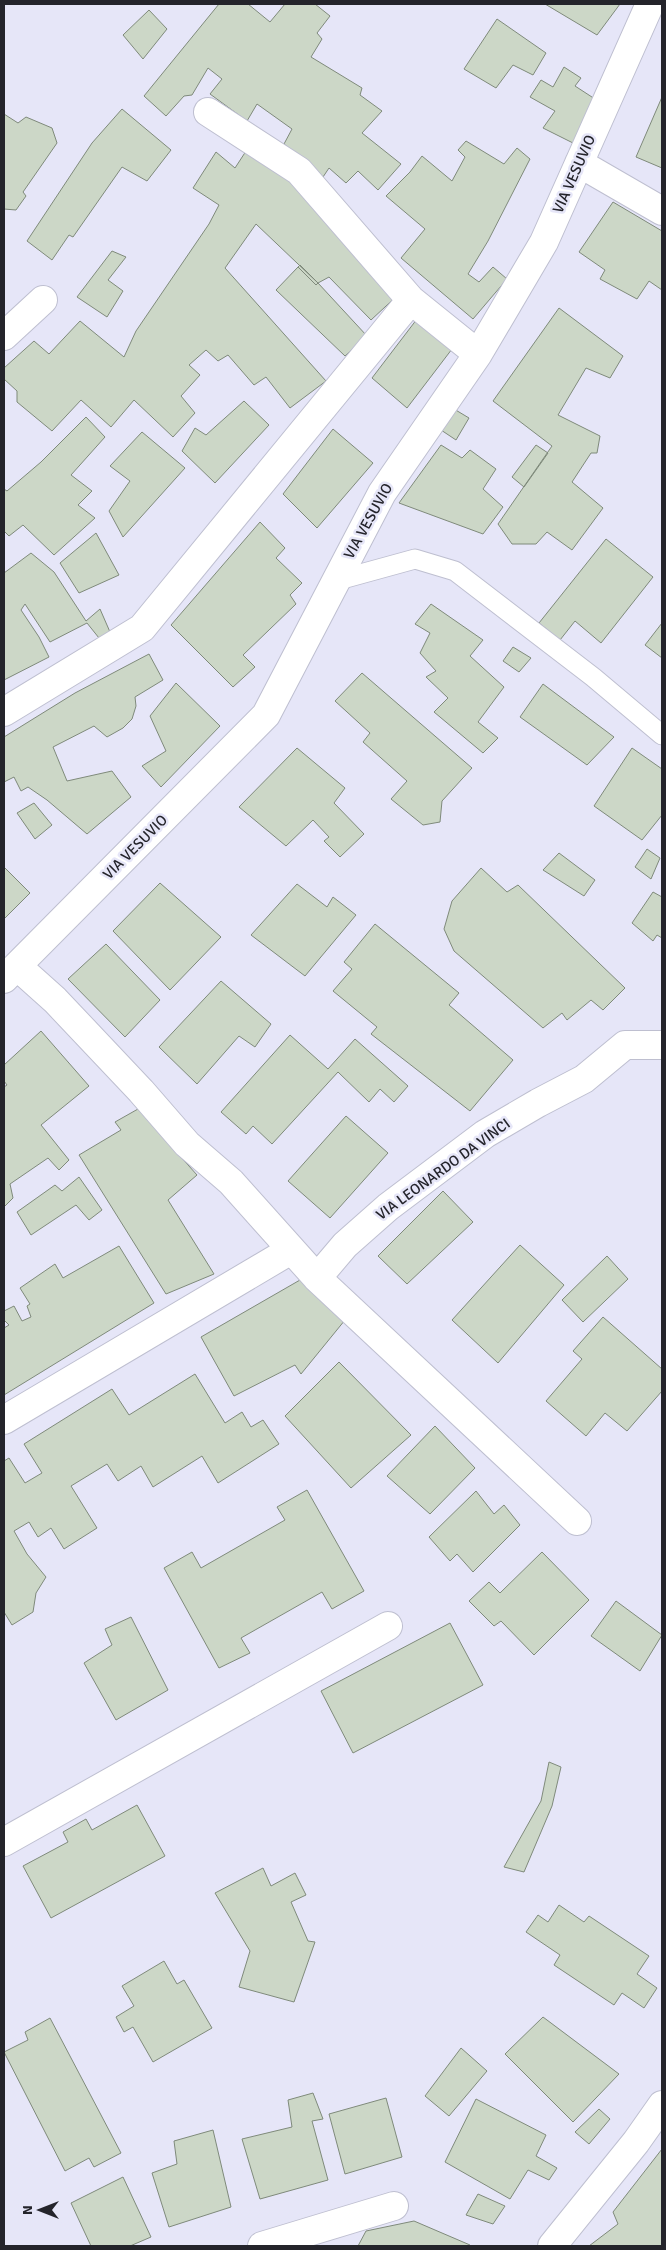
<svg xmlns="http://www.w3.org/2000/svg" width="666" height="2250" font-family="Signika,sans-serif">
	<rect width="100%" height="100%" fill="#e6e6f8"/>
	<!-- building -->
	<path fill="#ccd7c7" stroke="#7f8a7b" d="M219 4H248L270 22 285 4H315L330 16 317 33 322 39 311 57 362 88 360 95 382 111 362 133 401 164 378 190 358 171 346 183 329 168 323 177 284 144 292 129 257 104 247 121 210 94 222 79 208 68 192 95 184 96 166 116 144 96Z
		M545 4H620L597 35Z
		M149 10 167 29 143 59 123 35Z
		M497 19 546 53 533 75 513 65 496 88 464 69Z
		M564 67 581 78 575 86 595 99 573 143 543 128 555 111 530 97 541 80 553 87Z
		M662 97V168L636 157Z
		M122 109 171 150 147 181 122 167 73 237 69 235 52 260 27 241 92 143Z
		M4 114 18 123 26 117 52 128 57 143 23 192 26 196 16 210 4 209Z
		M466 141 504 164 517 148 530 159 488 241 468 274 479 282 493 267 507 279 473 319 401 258 425 229 386 196 410 172 422 156 452 181 465 157 458 150Z
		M248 148 293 178 400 293 371 320 329 277 318 283 256 224 225 268 326 381 290 408 266 377 254 385 228 355 218 361 206 350 189 365 200 375 181 396 195 413 173 437 134 400 111 427 81 400 52 431 17 402V391L4 379V368L34 341 49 354 80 321 124 357 136 331 209 224 219 205 193 188 216 152 235 168Z
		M613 202 662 231V290L649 281 637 299 600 279 605 270 579 252Z
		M112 251 126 257 108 280 123 291 107 317 77 297Z
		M300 265 318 283 316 285 298 267Z
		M298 267 316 285 318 283 367 336 345 356 276 290Z
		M559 308 623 356 610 378 586 368 558 415 600 436 597 453H591L572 482 603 508 572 550 547 532 536 544H512L498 524 552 446 493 401Z
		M417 319 452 349 407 408 372 378Z
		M244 401 269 425 215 483 182 451 195 428 206 435Z
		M454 409 469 418 456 440 441 430Z
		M86 417 105 437 71 475 92 491 78 505 95 518 54 555 23 525 9 536 4 531V489L7 491 41 462Z
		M333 429 373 463 317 528 283 494Z
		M142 432 185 468 123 537 109 511 130 481 110 466Z
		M441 445 462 458 470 450 496 469 483 489 503 507 483 534 399 503Z
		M536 445 548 453 524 487 512 477Z
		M260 522 285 548 276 558 302 583 290 595 296 604 243 655 255 667 233 687 171 625Z
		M96 533 119 575 79 593 60 563Z
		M606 539 653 577 601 643 575 621 560 640 539 623Z
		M31 553 54 572 86 621 100 609 110 632 99 638 87 623 50 642 25 604 21 610 39 637 49 657 4 680V573Z
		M431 604 483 640 470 656 504 687 478 722 498 738 483 753 434 712 448 698 426 677 436 671 420 653 430 633 415 624Z
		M662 623V658L645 645Z
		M513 647 531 658 519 672 503 661Z
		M149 654 163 680 135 697 136 706 132 719 123 728 107 737 94 726 53 747 67 781 112 771 131 797 87 834 47 800 28 787 21 791 14 777 4 782V737L75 693Z
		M362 673 472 768 442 801 440 822 423 825 391 799 407 781 363 742 370 733 335 701Z
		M176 683 220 726 161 787 142 766 166 751 150 716Z
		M543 684 614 737 587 765 520 717Z
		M297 748 345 788 334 803 364 834 340 857 324 841 329 837 313 820 286 846 239 807Z
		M632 748 662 769V815L642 840 594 806Z
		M34 803 52 825 35 839 17 813Z
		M647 849 660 858 651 879 635 867Z
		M559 853 595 880 584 896 543 870Z
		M4 867 30 893 4 919Z
		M481 868 507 892 518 885 625 988 603 1010 591 1000 567 1020 562 1013 543 1028 454 951 444 929 452 901Z
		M160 883 221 937 170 990 113 931Z
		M297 884 327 907 333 897 356 915 305 976 251 935Z
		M653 892 662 897V938L657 935 653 941 632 923Z
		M375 924 459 993 449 1005 513 1060 470 1111 371 1034 377 1027 333 991 352 969 344 962Z
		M106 944 160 1000 125 1037 68 979Z
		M221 981 271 1024 255 1047 239 1036 197 1084 159 1047Z
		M41 1031 89 1086 41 1125 69 1160 59 1170 48 1158 10 1184 13 1198 4 1207V1087L7 1085 4 1081V1065Z
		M290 1035 328 1069 355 1039 408 1086 394 1102 380 1089 369 1102 338 1072 272 1144 253 1126 246 1134 221 1112Z
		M138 1109 197 1175 168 1200 214 1274 166 1294 79 1155 121 1130 115 1122Z
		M346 1116 388 1153 330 1218 288 1181Z
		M79 1177 102 1210 89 1220 76 1205 31 1235 17 1212 55 1185 62 1191Z
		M443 1191 473 1222 407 1284 378 1256Z
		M520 1245 564 1285 498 1363 452 1320Z
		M119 1246 154 1303 4 1395V1328L9 1325 4 1320V1311L14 1306 22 1321 31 1317 27 1306 30 1304 20 1288 55 1264 63 1278Z
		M607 1256 628 1279 583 1322 562 1300Z
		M300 1280 345 1320 301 1374 295 1365 234 1396 201 1337Z
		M603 1317 662 1369V1391L627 1431 605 1413 586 1436 546 1401 582 1359 573 1351Z
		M339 1362 411 1435 351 1488 285 1416Z
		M195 1374 225 1423 242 1412 251 1427 263 1420 279 1444 218 1483 202 1456 153 1487 141 1466 118 1481 107 1464 71 1486 97 1528 64 1549 51 1528 38 1537 29 1522 14 1531 27 1554 46 1577 36 1593 33 1612 12 1625 4 1612V1461L9 1458 25 1483 42 1473 24 1444 112 1389 129 1415Z
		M435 1426 475 1468 430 1514 387 1476Z
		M307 1490 364 1591 332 1609 322 1592 241 1638 250 1653 219 1668 164 1568 192 1552 201 1568 285 1520 277 1507Z
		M476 1491 494 1514 504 1505 520 1525 473 1572 457 1554 450 1561 429 1537Z
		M542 1552 589 1600 534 1655 501 1621 494 1626 469 1601 489 1582 500 1593Z
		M616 1601 662 1635 640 1671 591 1636Z
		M131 1617 168 1690 116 1720 84 1663 112 1645 105 1629Z
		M450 1623 483 1685 353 1753 321 1691Z
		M549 1762 561 1767 552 1806 524 1872 504 1867 541 1801Z
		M137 1805 165 1856 51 1918 23 1866 68 1842 63 1832 86 1819 92 1830Z
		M263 1868 271 1886 295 1873 306 1895 291 1902 308 1941 315 1942 294 2002 239 1987 250 1951 215 1893Z
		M559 1905 584 1922 589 1916 649 1956 637 1974 657 1988 644 2008 622 1993 614 2005 554 1965 560 1955 526 1932 538 1915 548 1922Z
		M164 1961 177 1984 184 1980 212 2028 153 2062 133 2027 124 2032 116 2017 134 2006 122 1986Z
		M543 2017 619 2074 573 2122 505 2054Z
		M50 2018 121 2153 94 2167 89 2158 65 2171 4 2052 28 2040 25 2032Z
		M461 2048 487 2071 449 2116 425 2096Z
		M313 2093 323 2119 312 2121 328 2180 260 2199 242 2139 292 2127 288 2100Z
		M386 2098 402 2157 345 2174 329 2114Z
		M476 2099 546 2135 536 2156 557 2168 549 2180 528 2170 510 2199 445 2162Z
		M599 2109 610 2119 589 2144 575 2132Z
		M213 2130 231 2207 169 2227 152 2173 177 2164 174 2141Z
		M662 2149V2246H589L618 2224 613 2212Z
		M123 2177 151 2237 130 2246H91L71 2203Z
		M478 2194 505 2206 493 2224 466 2215Z
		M414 2221 470 2245V2246H358L366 2231Z"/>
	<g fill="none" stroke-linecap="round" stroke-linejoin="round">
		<!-- service casing -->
		<g stroke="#bebfd0" stroke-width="21">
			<path id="service" d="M335 581 415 559 455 571 593 677 662 735"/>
		</g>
		<!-- minor casing -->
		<g stroke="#bebfd0" stroke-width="30">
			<path id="minor" d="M208 112 299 171 411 300
				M579 163 662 211
				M4 336 43 300
				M4 712 142 628 411 300 478 354
				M17 966 55 1000 141 1091 187 1144 231 1182 317 1278 577 1521
				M4 979 266 715 382 493 478 354 544 242 650 4
				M317 1278 345 1245 388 1207 485 1134 538 1103 584 1079 625 1045H662
				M4 1420 291 1250
				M4 1842 388 1626
				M262 2246 394 2206
				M552 2246 636 2142 662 2105"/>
		</g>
		<!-- service -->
		<use href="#service" stroke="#fff" stroke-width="19"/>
		<!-- minor -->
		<use href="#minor" stroke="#fff" stroke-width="28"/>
	</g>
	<g text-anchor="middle" stroke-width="5" stroke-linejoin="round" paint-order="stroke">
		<!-- street labels -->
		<g font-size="15" fill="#24242b" stroke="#e6e6f8">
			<text transform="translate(574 174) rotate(-66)" y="5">VIA VESUVIO</text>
			<text transform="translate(368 521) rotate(-61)" y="5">VIA VESUVIO</text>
			<text transform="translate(135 847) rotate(-45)" y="5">VIA VESUVIO</text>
			<text transform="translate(443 1169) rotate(-36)" y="5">VIA LEONARDO DA VINCI</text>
		</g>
	</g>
	<!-- border -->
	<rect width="666" height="2250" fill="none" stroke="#24242b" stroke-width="10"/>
	<!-- north arrow -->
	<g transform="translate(40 2210) rotate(270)" stroke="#e6e6f8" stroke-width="4" paint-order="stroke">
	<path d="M0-4L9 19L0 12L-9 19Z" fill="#24242b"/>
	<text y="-8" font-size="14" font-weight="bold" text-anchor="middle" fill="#24242b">N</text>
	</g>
</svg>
